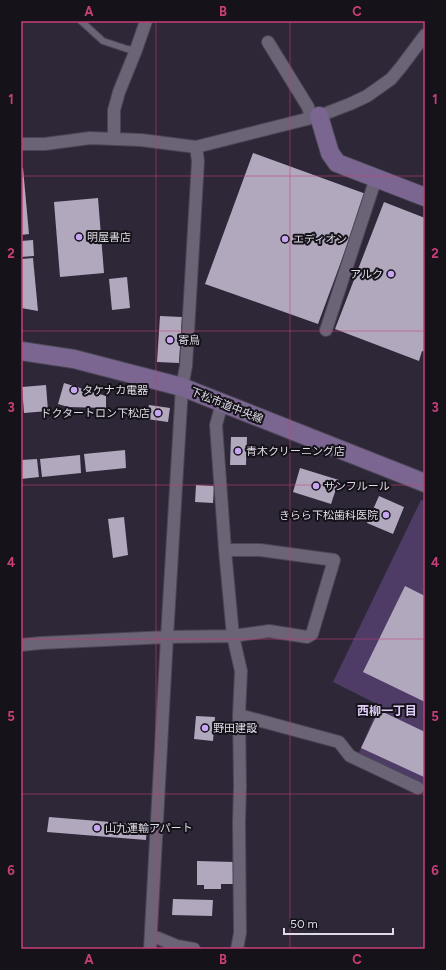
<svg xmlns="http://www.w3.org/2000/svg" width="446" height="970" font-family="Figtree,'Noto Sans JP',sans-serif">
	<rect width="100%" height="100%" fill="#2e2738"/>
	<!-- green -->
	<path fill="#4e3b66" d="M421 500 425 501V789L358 755 379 705 333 682Z"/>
	<!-- building -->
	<path fill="#b1a8be" d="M253 153 366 194 318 324 205 284Z
		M23 168 29 234 21 235V169Z
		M98 198 104 273 60 277 54 202Z
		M384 202 425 218V352L422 351 419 361 335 329Z
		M33 240 34 256 21 257V241Z
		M33 258 38 311 21 308V259Z
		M127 277 130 308 112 310 109 279Z
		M160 316 182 317 179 363 157 362Z
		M64 383 106 396V408L68 407 58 404Z
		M46 385 48 411 24 413 22 387Z
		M149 405 170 408 168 422 147 419Z
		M231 437H247L246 465H230Z
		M125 450 126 468 86 472 84 454Z
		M80 455 81 473 42 477 40 459Z
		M37 459 39 477 21 479V460Z
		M300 468 339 480 331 504 293 492Z
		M196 485 214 486 213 503 195 502Z
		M379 496 404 507 393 534 367 523Z
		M124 517 128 555 113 558 108 519Z
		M405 586 425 596V702L363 672Z
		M379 710 425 732V775L424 777 361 748Z
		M196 716 215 717 213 741 194 739Z
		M49 817 147 825 146 840 47 832Z
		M197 861 235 862V884H221V889H204V885H197Z
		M173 899 213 900 212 916 172 915Z"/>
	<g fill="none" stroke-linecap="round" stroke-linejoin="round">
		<!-- lane casing -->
		<g stroke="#4a4553" stroke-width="8">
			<path id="lane" d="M81 21 103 41 127 49 136 50"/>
		</g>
		<!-- street casing -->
		<g stroke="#4a4553" stroke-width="14">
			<path id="street" d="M268 42 308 107 311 117
				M114 139V110L119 92 136 50 146 21
				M21 144H45L90 138 141 140 196 147 319 116 350 104 367 96 391 79 401 67 425 35
				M326 330 376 178
				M222 403 216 425 225 550 233 636 241 671 239 715 240 786 239 822 240 933 237 949
				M21 645 41 643 167 637 233 636 269 631 307 637 312 634 334 560 260 550H225
				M239 715 339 742 350 756 418 788
				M151 937 158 938 177 946 194 949
				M150 949 167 637 182 387 186 366 198 161 196 147"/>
		</g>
		<!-- secondary casing -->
		<g stroke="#4a4553" stroke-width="20">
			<path id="secondary" d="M319 116 330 153 337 163 425 197
				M21 351 74 359 182 387 425 483"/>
		</g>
		<!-- lane -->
		<use href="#lane" stroke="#6b6376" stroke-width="6"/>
		<!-- street -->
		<use href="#street" stroke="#6b6376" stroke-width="12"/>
		<!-- secondary -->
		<use href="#secondary" stroke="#7a6691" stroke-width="18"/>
	</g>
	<!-- grid -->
	<path fill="none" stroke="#c83f77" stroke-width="1" stroke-opacity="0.55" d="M156 21V949M290 21V949M21 176H425M21 331H425M21 485H425M21 639H425M21 794H425"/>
	<!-- markers -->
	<g fill="#c6a6f0" stroke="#151219" stroke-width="1.5">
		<circle cx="79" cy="237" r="4"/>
		<circle cx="285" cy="239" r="4"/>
		<circle cx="391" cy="274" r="4"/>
		<circle cx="170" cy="340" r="4"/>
		<circle cx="74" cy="390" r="4"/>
		<circle cx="158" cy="413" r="4"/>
		<circle cx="238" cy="451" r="4"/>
		<circle cx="316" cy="486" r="4"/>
		<circle cx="386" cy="515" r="4"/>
		<circle cx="205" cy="728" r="4"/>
		<circle cx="97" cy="828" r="4"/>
	</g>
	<g text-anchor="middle" stroke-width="4" stroke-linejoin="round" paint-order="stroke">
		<!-- poi labels -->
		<g font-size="11" fill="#dfdbe6" stroke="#151219" text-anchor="start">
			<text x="87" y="241">明屋書店</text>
			<text x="293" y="243">エディオン</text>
			<text x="383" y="278" text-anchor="end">アルク</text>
			<text x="178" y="344">寄鳥</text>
			<text x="82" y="394">タケナカ電器</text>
			<text x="150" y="417" text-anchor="end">ドクタートロン下松店</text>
			<text x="246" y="455">青木クリーニング店</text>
			<text x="324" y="490">サンフルール</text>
			<text x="378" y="519" text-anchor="end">きらら下松歯科医院</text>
			<text x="213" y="732">野田建設</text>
			<text x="105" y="832">山九運輸アパート</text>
		</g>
		<!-- street labels -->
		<g font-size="11" fill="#dfdbe6" stroke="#151219">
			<text transform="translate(227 405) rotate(22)" y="4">下松市道中央線</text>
		</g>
		<!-- neighbourhood labels -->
		<g font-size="12" font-weight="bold" fill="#decdf7" stroke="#151219">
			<text x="387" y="715">西柳一丁目</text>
		</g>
	</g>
	<!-- border -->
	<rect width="446" height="970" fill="none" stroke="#151219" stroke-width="44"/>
	<!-- scale -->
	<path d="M284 928v6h109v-6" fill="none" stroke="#dfdbe6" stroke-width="2"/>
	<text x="290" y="928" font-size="12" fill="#dfdbe6" stroke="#151219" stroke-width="3" paint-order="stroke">50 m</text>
	<rect x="22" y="22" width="402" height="926" fill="none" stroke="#c83f77" stroke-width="1.5"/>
	<g font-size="13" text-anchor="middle" font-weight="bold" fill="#c83f77">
		<text x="89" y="16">A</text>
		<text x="223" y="16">B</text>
		<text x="357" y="16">C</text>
		<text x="11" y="104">1</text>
		<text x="435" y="104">1</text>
		<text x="11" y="258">2</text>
		<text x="435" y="258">2</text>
		<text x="11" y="412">3</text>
		<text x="435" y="412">3</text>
		<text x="11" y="567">4</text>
		<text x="435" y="567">4</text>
		<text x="11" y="721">5</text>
		<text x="435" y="721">5</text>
		<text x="11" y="875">6</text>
		<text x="435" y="875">6</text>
		<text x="89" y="964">A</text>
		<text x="223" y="964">B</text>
		<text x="357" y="964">C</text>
	</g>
</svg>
